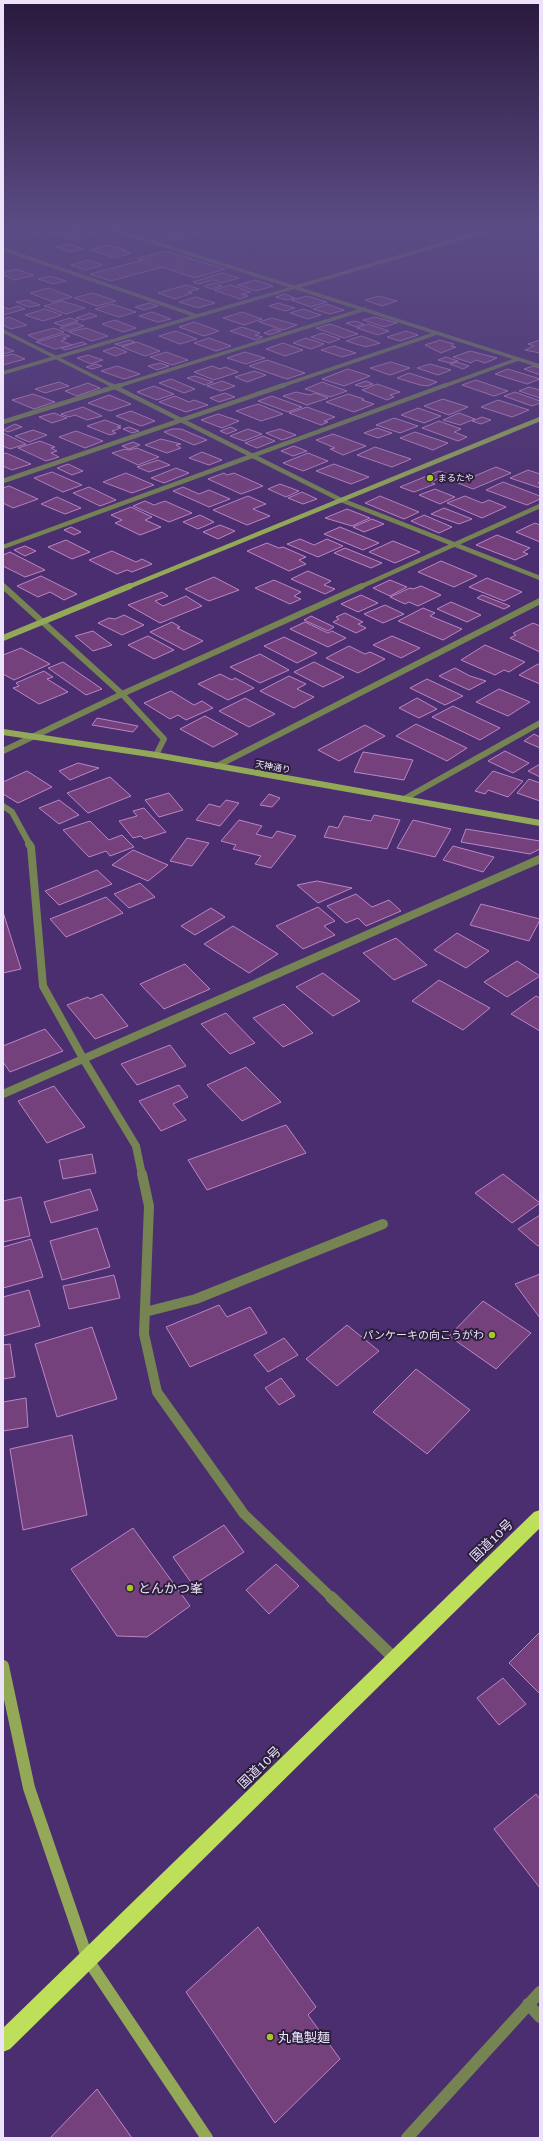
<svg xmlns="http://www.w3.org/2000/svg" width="543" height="2141" font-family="'Roboto Serif','Noto Sans JP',serif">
	<rect width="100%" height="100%" fill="#4b2e6f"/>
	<!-- building -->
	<path fill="#74417c" stroke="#bb85c4" d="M17 229H37L43 231 32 234Z
		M66 229H82L58 235 49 232Z
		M180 229H202L207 231 172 240 165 237 169 236 160 233 173 230 182 233 188 231Z
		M86 230 96 233 70 239 63 235Z
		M70 244 83 249 70 252 56 247Z
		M107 245 126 250 122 251 131 253 115 258 90 250Z
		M166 251 225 269 195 278 162 267 111 281 90 274 143 260 138 258Z
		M88 260 102 265 85 270 71 265Z
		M16 269 34 275 15 280 3 275V273Z
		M222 273 239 278 222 283 213 280 199 284 193 282Z
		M51 276 66 281 53 284 38 279Z
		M255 280 273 286 256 291 238 285Z
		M215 283 222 286 211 289 204 286Z
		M186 285 199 289 188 292 192 293 175 299 158 293Z
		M231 285 251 292 242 294 248 296 240 299 214 290Z
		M49 288 72 297 53 302 30 293Z
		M93 293 116 301 97 306 74 298Z
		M285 294 295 298 286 300 276 297Z
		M307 296 327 302 311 307 291 300Z
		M379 296 397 301 382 306 365 300Z
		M196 297 215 303 198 308 179 302Z
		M27 300 40 305 29 307 16 302Z
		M62 301 85 308 66 314 44 306Z
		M149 303 158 306 144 310 135 307Z
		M278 303 295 308 285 311 269 306Z
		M112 304 136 312 119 317 95 309Z
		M327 304 344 310 330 314 313 309Z
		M18 306 25 309 3 315V307L9 309Z
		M45 309 62 315 43 321 25 315Z
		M303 309 321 315 308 319 290 313Z
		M152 312 171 319 158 322 139 316Z
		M242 312 262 319 244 325 223 318Z
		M90 313 97 316 83 320 76 318Z
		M9 317 27 325 11 329 3 325V319Z
		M375 317 397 323 384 327 363 320Z
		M70 318 78 321 62 326 54 323Z
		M272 318 297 325 283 330 259 322Z
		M115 320 136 328 123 332 102 324Z
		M355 321 364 324 356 327 346 323Z
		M194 322 219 331 204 336 179 327Z
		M76 323 84 326 68 331 60 328Z
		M330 324 358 334 344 338 316 328Z
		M368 324 389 331 378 335 357 328Z
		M242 327 260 333 255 335 263 337 256 340 230 331Z
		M54 328 64 332 38 340 28 335Z
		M86 328 108 336 92 341 69 332Z
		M274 329 281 331 270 335 264 333Z
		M176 331 197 339 180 344 159 336Z
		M406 331 418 335 400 341 387 337Z
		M322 333 340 339 329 343 311 337Z
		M64 334 70 336 63 338 66 339 61 341 72 345 55 349 36 342Z
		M361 336 380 343 366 347 346 341Z
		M209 338 231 346 216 351 194 343Z
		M306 338 324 344 311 349 293 343Z
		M130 340 135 342 121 346 115 344Z
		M440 340 454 344 451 346 456 347 441 353 425 345Z
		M540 340V353L525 350 534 346 528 344Z
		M82 342 87 344 65 350 61 348Z
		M137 342 160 351 145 356 122 347Z
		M283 343 303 350 285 356 266 349Z
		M334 346 356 353 342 357 321 350Z
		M3 347H4L14 351 3 354Z
		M115 347 127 352 115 356 103 351Z
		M470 351 497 358 485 363 476 360 471 363 453 357Z
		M166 352 188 360 172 365 150 357Z
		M245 352 265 358 246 364 227 358Z
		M13 354 25 359 3 365V356Z
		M88 355 103 360 91 364 77 358Z
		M446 357 458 361 450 363 438 360Z
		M267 360 305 373 287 379 249 366Z
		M391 362 410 368 390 375 370 368Z
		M457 362 469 366 463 369 450 364Z
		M160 363 169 366 157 370 148 366Z
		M96 364 102 366 92 369 86 367Z
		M430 364 451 370 438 375 417 368Z
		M117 366 140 374 124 379 101 371Z
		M212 366 220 369 225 367 238 372 214 380 194 372Z
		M533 366 540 368V375L524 369Z
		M348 369 370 376 344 386 322 379Z
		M508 369 540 379 527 384 495 374Z
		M254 371 266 375 247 382 235 377Z
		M409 373 437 382 428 386 420 385 397 378Z
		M195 376 213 382 205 385 187 378Z
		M171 379 195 389 184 393 159 383Z
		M476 380 508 391 494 396 462 385Z
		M222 381 235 386 221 391 207 386Z
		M366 381 373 384 363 387 355 385Z
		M59 382 69 386 45 393 35 389Z
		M322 382 347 391 330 397 305 389Z
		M88 383 100 388 77 396 65 391Z
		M377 384 400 392 390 395 394 397 387 400 362 390Z
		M154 386 174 394 157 400 137 392Z
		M529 387 540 390V398L519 391Z
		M296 392 310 395 315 393 328 398 307 405 283 396Z
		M515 392 540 401V403L532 406 504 396Z
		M225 393 235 397 219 402 210 398Z
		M33 394 55 402 34 409 12 400Z
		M348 394 364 399 362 400 374 404 354 412 326 402Z
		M109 395 131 404 110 411 88 403Z
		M175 396 189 402 194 400 208 405 186 412 159 402Z
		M272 396 302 407 288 412 258 401Z
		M443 399 468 407 449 415 424 406Z
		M498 400 529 410 512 417 481 407Z
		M258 404 283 414 261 421 236 411Z
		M83 407 102 416 87 420 75 415 69 417 61 414Z
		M307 407 335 417 324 421 328 422 321 425 289 413Z
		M418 408 441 416 424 423 401 415Z
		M131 411 155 421 141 426 116 416Z
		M54 413 67 418 52 423 39 417Z
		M459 413 475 419 460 425 443 420Z
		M218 414 239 421 222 428 201 420Z
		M482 417 491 420 481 424 472 421Z
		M394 418 418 426 400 433 376 425Z
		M105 420 121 426 117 427 121 428 112 431 116 433 110 435 87 426Z
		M439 421 461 429 454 432 467 437 458 441 422 428Z
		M15 424 22 427 8 432 3 430Z
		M129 427 139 431 132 433 123 429Z
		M231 427 237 430 227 434 220 431Z
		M377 428 392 433 378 438 364 433Z
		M172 429H181L207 440 194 445 164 432Z
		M248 429 262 434 244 441 230 436Z
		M280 429 296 435 282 440 266 433Z
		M33 430 47 435 29 442 15 436Z
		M76 431 103 441 85 448 59 437Z
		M415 432 448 443 433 450 400 438Z
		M3 433 26 444 10 449 3 446Z
		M333 434 366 446 343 455 330 449 335 448 316 440Z
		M263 436 275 441 257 448 245 443Z
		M161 439 181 444 176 445 181 448 167 453 145 445Z
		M40 441 55 447 51 448 57 451 51 453 59 457 46 461 18 448Z
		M133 442 140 445 129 449 122 446Z
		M294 446 307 451 293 456 281 451Z
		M375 447 411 459 392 467 357 455Z
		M137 448 159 457 138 465 112 453 125 449 129 450Z
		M202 452 222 460 209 465 189 458Z
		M6 453 31 464 12 470 3 466V454Z
		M308 453 328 461 303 471 283 463Z
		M158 460 170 465 149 472 137 467Z
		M68 464 83 471 72 475 57 468Z
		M334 464 369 477 351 484 316 471Z
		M496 467 511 473 473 489 458 483Z
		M176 468 189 473 164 483 151 478Z
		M528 470 540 474V482L538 483H540V488L510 478Z
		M439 471 449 474 431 482 435 484 414 492 400 487Z
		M52 472 82 485 63 492 34 478Z
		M126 473 154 485 132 493 103 482Z
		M224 473 227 475 234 473 263 486 241 494 208 479Z
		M503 482 540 496V499L527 505 486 490Z
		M280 484 299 491 286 497 268 489Z
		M9 486 38 499 13 508 3 503V488Z
		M89 487 116 500 100 506 73 493Z
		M183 487 199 494 209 490 230 499 209 507 173 491Z
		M435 489 455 497 440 504 419 495Z
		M302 492 317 499 303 504 288 498Z
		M248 496 266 504 253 509 270 516 247 525 213 510Z
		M380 496 419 512 404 519 365 503Z
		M465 496 482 503 489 500 506 507 482 518 447 503Z
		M57 497 81 508 65 514 41 504Z
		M145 501 154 505 165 501 192 513 169 522 133 506Z
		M131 507 152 517 145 520 161 527 140 535 115 523 122 520 111 515Z
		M444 508 472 519 459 524 431 514Z
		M347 509 370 518 352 526 325 518Z
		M200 515 214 522 198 529 183 522Z
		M424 515 452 527 439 533 411 521Z
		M372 519 384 524 364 532 353 527Z
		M535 523 540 525V542L516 532Z
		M220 525 235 531 218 539 203 532Z
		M71 527 81 532 74 535 64 530Z
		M340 527 379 543 363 550 324 534Z
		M497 535 530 548 523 552 528 554 515 560 476 545Z
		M300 539 314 545 327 539 343 546 318 557 287 544Z
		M66 540 90 552 72 559 48 547Z
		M393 541 420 552 395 563 369 552Z
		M267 543 279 548 283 547 306 557 299 560 306 564 289 571 247 551Z
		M25 546 36 551 25 556 14 550Z
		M345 548 382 563 371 568 334 553Z
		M112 551 136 562 142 559 152 564 132 572 127 570 117 574 89 560Z
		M10 552 45 570 25 577 3 566V555Z
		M441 561 477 576 454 587 418 572Z
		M308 571 331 581 324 585 335 589 325 594 291 579Z
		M41 576 77 594 64 600 50 592 38 597 17 586Z
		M214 577 239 590 209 601 185 589Z
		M487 578 522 592 504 601 469 587Z
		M274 580 301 592 294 596 301 599 290 604 255 588Z
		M390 580 407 587 390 596 373 588Z
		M421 586 441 595 418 606 409 602 405 604 390 597 410 588 413 589Z
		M162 592 168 596 155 601 163 606 186 596 202 606 160 623 128 605Z
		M361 595 378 603 358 612 341 604Z
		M482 595 510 606 504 609 477 598Z
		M451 602 481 615 467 622 437 609Z
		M385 605 404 614 383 623 364 614Z
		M423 608 435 613 430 616 462 629 443 640 398 621Z
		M345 613 363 622 358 624 366 628 356 633 333 622 339 619 336 617Z
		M124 615 144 625 122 635 98 623 109 618 115 619Z
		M311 616 334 627 328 631 304 620Z
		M172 622 180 627 177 628 203 641 184 650 150 632Z
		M305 622 328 633 332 631 346 638 328 647 290 629Z
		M533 623 540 626V652L510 638 516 635 513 633Z
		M93 631 112 645 93 651 75 636Z
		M148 636 174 650 154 659 128 645Z
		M392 636 420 648 401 658 373 645Z
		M284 637 317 653 297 663 264 646Z
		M485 645 525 662 509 672 504 670 495 675 461 660Z
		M349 646 365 654 370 652 385 659 358 673 326 658Z
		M21 648 50 664 14 680 3 674V655Z
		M260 654 289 670 260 683 230 667Z
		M63 662 102 689 86 695 48 668Z
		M314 662 344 677 323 687 294 672Z
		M538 664 540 665V684L519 675Z
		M455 668 470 676 486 681 469 690 439 676Z
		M44 671 53 677 47 679 68 692 39 704 13 688 19 686 16 683Z
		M220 674 232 680 235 678 254 688 228 700 198 684Z
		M289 676 306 684 297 689 314 697 294 708 260 691Z
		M427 679 463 696 445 705 410 688Z
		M499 689 530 702 508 716 476 702Z
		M171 691 194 705 202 701 213 708 186 720 178 715 170 719 144 703Z
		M245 698 275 714 249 727 219 711Z
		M417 698 437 709 419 718 399 708Z
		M453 706 500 728 480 740 432 717Z
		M205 716 238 734 213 747 180 729Z
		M97 718 138 726 133 732 92 725Z
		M416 724 467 748 447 761 396 736Z
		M365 725 385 736 339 761 318 750Z
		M534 734 540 737V748L524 741Z
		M505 751 529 763 513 773 488 761Z
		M363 752 413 760 404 780 354 772Z
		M78 763 99 768 70 780 59 771Z
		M540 764V777L528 771Z
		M27 771 52 787 18 803 3 794V782Z
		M493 771 523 781 508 797 488 790 485 794 475 791Z
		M110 777 131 796 88 813 67 793Z
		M529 779 540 783V801L517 793Z
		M169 793 183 810 159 817 145 800Z
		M269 794 280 798 272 807 260 805Z
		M59 800 79 815 59 824 39 808Z
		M226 800 239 803 220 826 196 820 209 804 220 807Z
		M144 808 166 832 144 839 141 836 133 838 119 821 137 816 133 811Z
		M374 815 400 820 387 849 324 837 329 826 338 828 344 816 371 821Z
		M239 820 262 826 256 834 272 838 277 831 296 836 271 868 255 864 261 856 233 849 236 845 221 841Z
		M413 820 451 829 435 857 397 848Z
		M90 821 109 840 122 835 134 847 110 856 106 851 89 857 63 830Z
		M466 829 540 841V849L530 854 461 842Z
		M187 838 209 843 192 866 170 861Z
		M453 846 494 857 483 872 443 860Z
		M133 850 168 865 148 881 112 865Z
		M97 870 112 884 59 905 45 891Z
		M317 881 352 888 318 903 297 885Z
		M140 883 155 897 129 908 114 894Z
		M356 894 372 907 389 900 401 911 366 926 358 918 346 923 327 906Z
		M106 897 123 913 66 937 50 919Z
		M481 904 540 919V920L529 941 470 925Z
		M318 907 335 921 324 926 335 935 303 949 276 926Z
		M211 908 225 917 195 935 181 926Z
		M3 912 21 969 3 973Z
		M233 926 278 954 249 973 204 944Z
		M457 933 489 951 466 968 434 950Z
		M396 938 427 965 394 980 363 953Z
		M517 961 540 976 507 997 484 982Z
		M185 964 210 989 164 1009 140 984Z
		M323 973 360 1001 333 1016 296 987Z
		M439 980 490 1008 463 1030 412 1001Z
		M102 994 128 1026 95 1039 67 1005 88 997 90 999Z
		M536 996 540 998V1031L511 1014Z
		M284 1004 313 1033 283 1047 253 1018Z
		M226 1013 255 1043 230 1054 201 1024Z
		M45 1029 63 1051 10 1072 3 1062V1046Z
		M170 1045 186 1066 137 1085 121 1064Z
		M246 1067 281 1102 242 1121 207 1085Z
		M179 1085 188 1097 173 1104 186 1120 161 1131 139 1101Z
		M54 1086 85 1127 47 1143 18 1101Z
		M286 1125 306 1153 207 1190 188 1160Z
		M92 1154 96 1173 63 1179 59 1160Z
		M503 1174 540 1203 512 1223 475 1193Z
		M90 1189 98 1210 51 1223 44 1202Z
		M21 1197 30 1236 3 1242V1201Z
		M540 1215V1245L538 1246 518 1229Z
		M97 1228 110 1267 62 1280 50 1241Z
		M31 1239 43 1277 3 1288V1247Z
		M540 1274V1318L515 1284Z
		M114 1275 120 1298 69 1309 63 1286Z
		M29 1290 40 1326 3 1336V1297Z
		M483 1301 531 1333 496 1369 449 1336Z
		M219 1305 227 1317 250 1307 267 1333 190 1367 166 1327Z
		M347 1325 379 1351 337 1386 306 1359Z
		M92 1327 117 1399 57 1417 35 1344Z
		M284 1338 298 1355 268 1372 254 1355Z
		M10 1344 15 1377 3 1379V1345Z
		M416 1369 470 1410 427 1454 373 1412Z
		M281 1378 295 1396 279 1405 265 1388Z
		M26 1398 28 1427 3 1431V1402Z
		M72 1435 87 1515 23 1530 10 1449Z
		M224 1525 244 1552 193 1585 173 1557Z
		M133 1528 190 1606 147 1637 117 1636 71 1569Z
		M276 1564 299 1586 269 1614 246 1590Z
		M540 1632V1694L509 1663Z
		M503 1678 526 1704 499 1725 477 1698Z
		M536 1794 540 1799V1888L494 1829Z
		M258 1927 316 2007 308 2015 340 2059 275 2123 186 1992Z
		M97 2089 132 2138H50Z"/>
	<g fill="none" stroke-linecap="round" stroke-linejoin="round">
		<!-- street-far5 -->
		<path stroke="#758452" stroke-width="3.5" d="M112 229 540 366
			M3 249 197 316
			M3 331 113 386
			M3 373 493 229
			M118 386 365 309
			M281 386 437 333
			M444 386 518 359"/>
		<!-- street-far4 -->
		<path stroke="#758452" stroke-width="4.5" d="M111 385 341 500 540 578
			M3 422 121 385
			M3 481 284 385
			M3 547 446 385
			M3 586 4 587
			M360 587 540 506"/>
		<!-- street-far3 -->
		<path stroke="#758452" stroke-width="6" d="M3 586 122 694 164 739 156 755
			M3 751 122 694 362 586
			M217 766 540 601
			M404 799 540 723
			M3 806 12 812 30 845"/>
		<!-- street-far2 -->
		<path stroke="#758452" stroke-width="8" d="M29 844 31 847 43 986 84 1060 136 1146 142 1175
			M3 1094 540 859"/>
		<!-- street-far1 -->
		<path stroke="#758452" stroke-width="10" d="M142 1174 149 1206 144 1334 157 1392 244 1514 332 1598
			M145 1312 196 1299 383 1224"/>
		<!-- street -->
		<path stroke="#758452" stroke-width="12" d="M331 1597 395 1659
			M528 2004 540 2017
			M407 2138 540 1992"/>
		<!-- secondary-far2 -->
		<path stroke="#93a957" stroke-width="4.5" d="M128 587 540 419"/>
		<!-- secondary-far1 -->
		<path stroke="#93a957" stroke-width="6" d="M3 638 130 586
			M3 732 156 755 540 823"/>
		<!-- secondary -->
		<path stroke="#93a957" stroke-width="12" d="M3 1666 29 1788 88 1960 207 2138"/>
		<!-- highway -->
		<path fill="#bedf5a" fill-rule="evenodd" d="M540 1510V1528L10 2049 3 2052V2028L534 1512Z"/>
	</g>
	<!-- sky -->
	<linearGradient id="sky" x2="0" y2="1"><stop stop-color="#29193d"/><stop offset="0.43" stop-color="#5b4c85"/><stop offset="1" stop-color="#5b4c85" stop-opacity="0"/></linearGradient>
	<rect width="543" height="529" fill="url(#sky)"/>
	<!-- markers -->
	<g fill="#a5c823" stroke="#2b1f3c" stroke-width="1.5">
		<circle cx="430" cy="478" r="4"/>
		<circle cx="492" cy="1335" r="4"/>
		<circle cx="130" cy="1588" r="4"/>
		<circle cx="270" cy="2037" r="4"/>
	</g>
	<g text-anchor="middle" stroke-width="4" stroke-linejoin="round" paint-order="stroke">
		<!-- far-poi labels -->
		<g font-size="9" fill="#ece3fb" stroke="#2b1f3c" text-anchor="start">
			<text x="438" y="481">まるたや</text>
		</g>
		<!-- far-street labels -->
		<g font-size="9" fill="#ece3fb" stroke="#2b1f3c">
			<text transform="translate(273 767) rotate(10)" y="3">天神通り</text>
		</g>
		<!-- poi labels -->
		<g font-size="11" fill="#ece3fb" stroke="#2b1f3c" text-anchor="end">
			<text x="484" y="1339">パンケーキの向こうがわ</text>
		</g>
		<!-- near-street labels -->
		<g font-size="13" fill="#ece3fb" stroke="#2b1f3c">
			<text transform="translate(491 1540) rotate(-44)" y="5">国道10号</text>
			<text transform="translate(259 1767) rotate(-44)" y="5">国道10号</text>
		</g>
		<!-- near-poi labels -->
		<g font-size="13" fill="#ece3fb" stroke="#2b1f3c" text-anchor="start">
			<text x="138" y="1593">とんかつ峯</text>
			<text x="278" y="2042">丸亀製麺</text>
		</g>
	</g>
	<!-- border -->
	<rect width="543" height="2141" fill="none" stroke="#ece3fb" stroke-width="8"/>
</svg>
